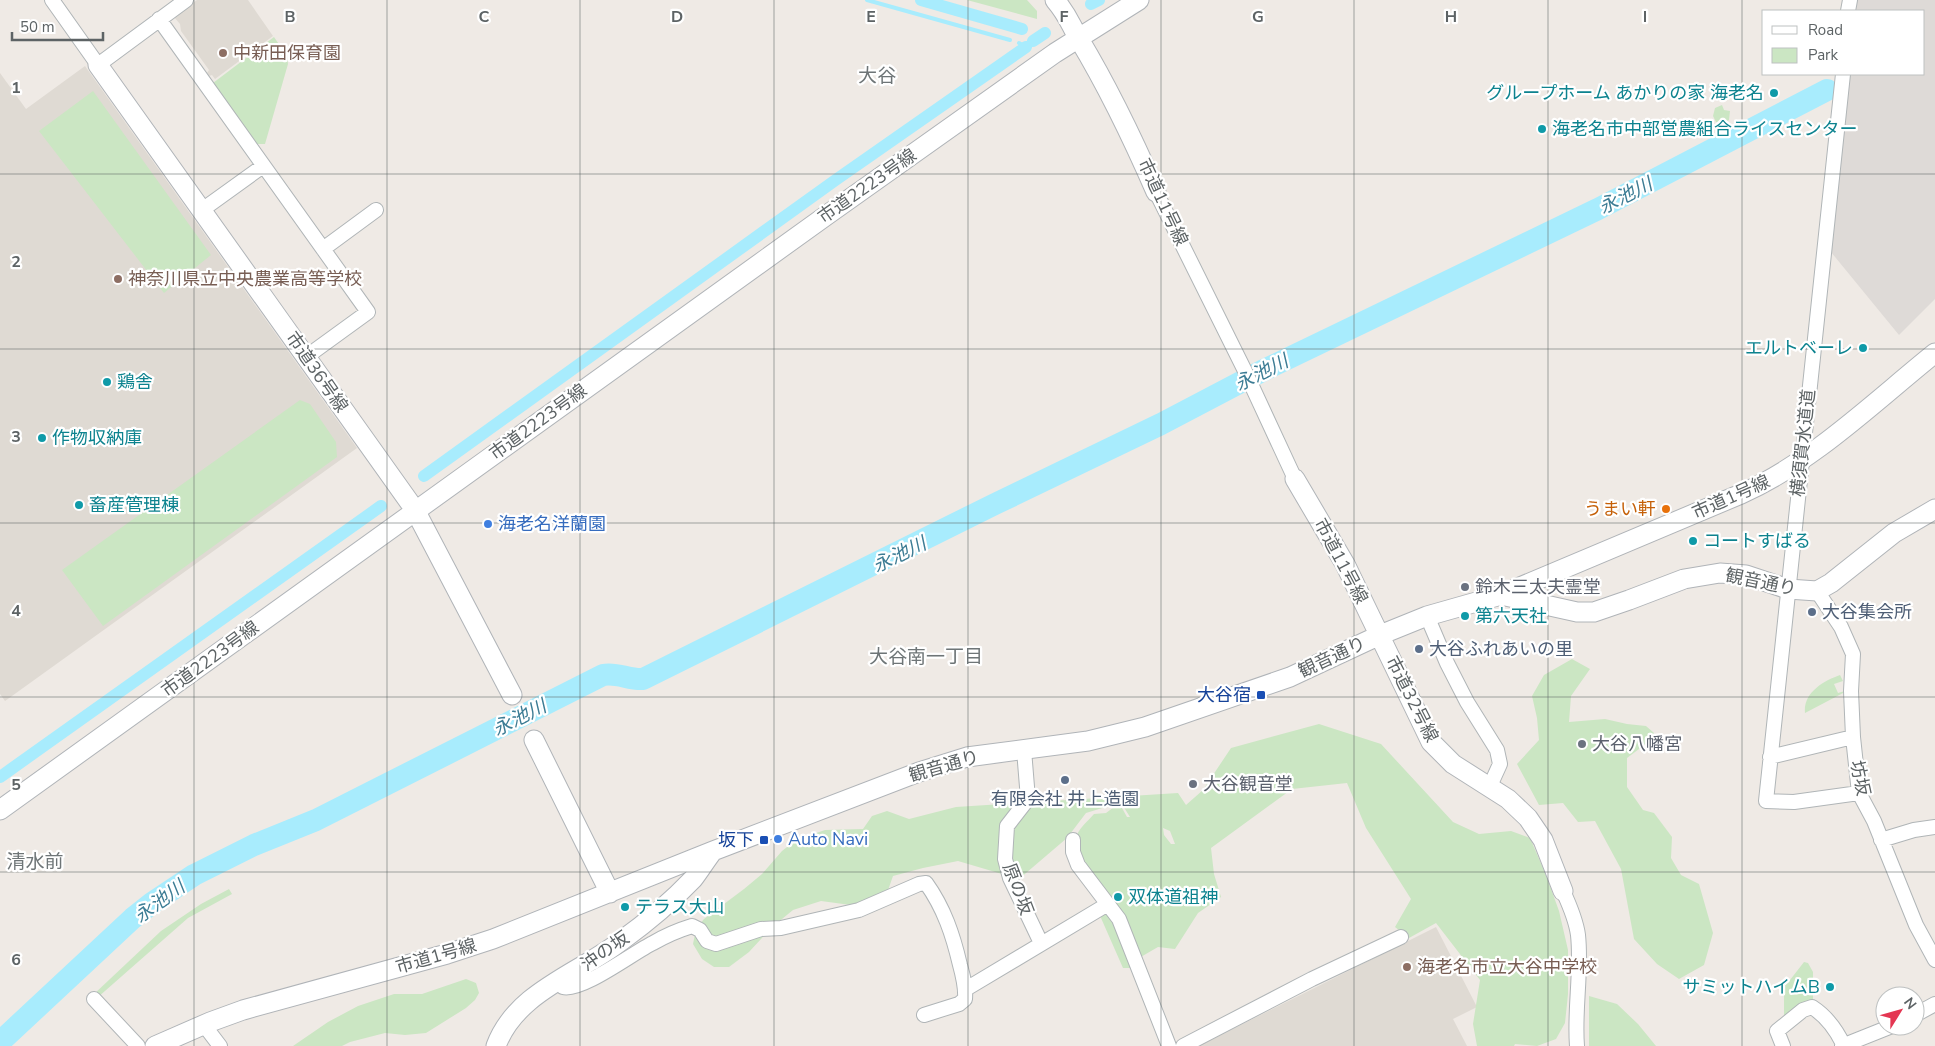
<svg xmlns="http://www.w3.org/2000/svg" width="1935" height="1046" font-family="'Nunito Sans','Noto Sans JP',sans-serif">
	<rect width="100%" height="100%" fill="#efeae5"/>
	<!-- industrial -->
	<path fill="#dedad7" d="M1857 0H1935V299L1899 335 1831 252 1850 74H1924V11H1856Z"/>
	<!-- education -->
	<path fill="#dfdad3" d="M197 0H248L273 36 215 79 212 75 209 76 207 73 209 70 181 31 180 24 174 17Z
		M85 66 357 448 5 701 0 694V73L26 109Z
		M1436 927 1477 1007 1453 1019 1467 1046H1199Z"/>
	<!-- green -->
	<path fill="#cbe6c3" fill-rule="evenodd" d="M967 0H1027L1037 11V19Z
		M274 37 287 56 288 64 265 144H257L213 83Z
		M93 91 211 255 164 293 39 131Z
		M1722 105 1724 110 1730 111 1729 120 1723 124 1716 122 1713 116 1715 108Z
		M300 400 310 404 336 442 337 457 103 626 62 570Z
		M1572 659 1590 669 1571 696 1569 722 1605 719 1627 724 1646 726 1654 733 1651 740 1627 758V787L1643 810 1654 813 1672 837 1671 858 1681 875 1699 884 1713 933 1704 965 1679 979 1657 964 1634 939 1621 869 1595 821 1578 822 1563 803 1539 805 1517 764 1539 740 1537 718 1532 696 1544 675Z
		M1840 675 1843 681 1834 684 1838 693 1845 691V692L1805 713C1803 693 1823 681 1840 675Z
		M1319 724 1381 744 1453 822 1479 834 1511 831 1530 838 1546 875 1559 911 1568 950V994L1565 1023 1556 1039 1537 1046 1515 1044 1514 1046H1477L1473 1024 1480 980 1436 923 1409 938 1395 927 1411 899 1366 828 1347 783 1292 789 1211 848 1214 874 1221 897 1198 913 1175 949 1158 947 1139 958 1131 968H1123L1101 918 1105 893C1095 880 1071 852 1077 835 1080 827 1089 820 1094 814L1106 813 1114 807 1122 808 1127 817H1130L1123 806 1112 805 1086 813 1067 838 1019 879 958 861 923 868 893 876 887 893 858 906 821 901 793 910 771 928 749 952 729 967H714L702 959 693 944 696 929 704 919 744 889 762 874 782 851 796 840 825 830 863 829 872 816 887 811 909 819 956 807 1178 793 1186 805 1203 790 1231 748ZM1163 828 1170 831 1175 844H1171L1164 835Z
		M229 889 232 894 188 918 97 998 93 995 161 931 201 904Z
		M1804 962 1808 963 1813 972V1004L1784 1019V985L1790 980Z
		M466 979 476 983 479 993 475 1000 466 1008 426 1033 405 1035 385 1033 350 1042 342 1046H293L328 1022 358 1006 394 994H422Z
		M1589 996 1617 1004 1638 1024 1656 1046H1589Z"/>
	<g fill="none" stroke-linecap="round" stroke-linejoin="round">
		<!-- stream -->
		<path stroke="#a8ecfd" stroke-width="4" d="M867 0 1010 40
			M1019 43 1026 47"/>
		<!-- canal -->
		<path stroke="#a8ecfd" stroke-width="12" d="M921 0 1022 29
			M1091 4 1099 0
			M1033 41 1045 33
			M424 476 837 179 1026 47
			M0 777 381 506"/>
		<!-- river -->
		<path stroke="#a8ecfd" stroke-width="22" d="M0 1042 133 918 152 903 194 875 254 845 316 820 603 675C617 672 629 680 643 679L995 504 1161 424 1262 371 1598 209 1827 90"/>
		<!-- street casing -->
		<g stroke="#b0b5b7" stroke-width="16">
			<path id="street" d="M52 0 98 65 186 0
				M1848 11 1850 0
				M159 19 368 312 306 357
				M1843 74 1766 801 1794 802 1859 793
				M1156 192 1244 369 1295 479
				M202 210 263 166
				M323 249 376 210
				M1817 591 1841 627 1853 654 1851 691 1853 737 1859 793 1874 821 1916 925 1935 960
				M1427 616 1447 663 1467 702 1497 750 1500 764 1490 786
				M1024 750 1028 799 1007 826 1005 859 1010 878 1041 943
				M1770 757 1853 737
				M1073 840V852L1078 865 1119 919 1169 1046
				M1881 840 1914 830 1935 827
				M1563 891C1569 904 1576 920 1578 935 1582 972 1574 1009 1577 1046
				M559 981 563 987C582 992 634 952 653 943 665 936 679 930 692 926L700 930 707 941 716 944 761 929 781 928 859 910 919 884 926 883C944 908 953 935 960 965 963 976 966 987 965 999L959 1004 924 1015
				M966 989 1108 904
				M94 999 138 1046
				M1915 1015 1935 1004
				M204 1025 220 1046
				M1183 1046 1312 979 1401 937
				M1783 1046 1777 1031 1803 1010 1812 1007C1826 1016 1837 1031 1844 1046
				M1842 1046 1892 1026"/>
		</g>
		<!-- secondary casing -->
		<g stroke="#b0b4b8" stroke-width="21">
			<path id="secondary" d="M1055 0C1068 15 1070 24 1079 39 1109 89 1133 139 1156 192
				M98 65 415 510 512 695
				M1295 479 1345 564 1431 742 1453 764 1508 799 1528 818 1543 840 1563 891
				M1501 595 1741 494C1813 462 1874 402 1935 353
				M534 740 610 893
				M0 810 827 215 1055 53 1139 0
				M155 1046 210 1022 243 1010 447 954 493 939 713 851 919 772 967 757 1088 741 1145 727 1290 677 1380 635 1427 616 1501 595 1577 612H1594L1629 600 1684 579 1720 573 1746 575 1788 589 1817 591 1831 583 1894 533 1935 509
				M496 1046C516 992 578 974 621 941 646 923 672 901 693 879 700 870 706 860 713 851"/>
		</g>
		<!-- street -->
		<use href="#street" stroke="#fff" stroke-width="14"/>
		<!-- secondary -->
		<use href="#secondary" stroke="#fff" stroke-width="19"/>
	</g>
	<!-- grid -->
	<path fill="none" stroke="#5d6365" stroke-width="1" stroke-opacity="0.55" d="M194 0V1046M387 0V1046M580 0V1046M774 0V1046M968 0V1046M1161 0V1046M1354 0V1046M1548 0V1046M1742 0V1046M0 174H1935M0 349H1935M0 523H1935M0 697H1935M0 872H1935"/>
	<!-- markers -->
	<g fill="#8d6e63" stroke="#fff" stroke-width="2">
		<circle cx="223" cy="53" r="5"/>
		<circle cx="118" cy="279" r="5"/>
		<circle cx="1407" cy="967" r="5"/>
	</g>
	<g fill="#0f9aa8" stroke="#fff" stroke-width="2">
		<circle cx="1774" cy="93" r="5"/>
		<circle cx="1542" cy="129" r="5"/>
		<circle cx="1863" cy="348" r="5"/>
		<circle cx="107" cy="382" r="5"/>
		<circle cx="42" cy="438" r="5"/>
		<circle cx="79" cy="505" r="5"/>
		<circle cx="1693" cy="541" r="5"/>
		<circle cx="1465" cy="616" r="5"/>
		<circle cx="1118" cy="897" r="5"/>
		<circle cx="625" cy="907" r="5"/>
		<circle cx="1830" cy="987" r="5"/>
	</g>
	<circle fill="#e8710a" stroke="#fff" stroke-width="2" cx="1666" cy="509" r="5"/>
	<g fill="#3f7fe0" stroke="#fff" stroke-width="2">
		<circle cx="488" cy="524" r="5"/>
		<circle cx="778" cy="839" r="5"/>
	</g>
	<g fill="#6b7280" stroke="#fff" stroke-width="2">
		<circle cx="1465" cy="587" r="5"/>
		<circle cx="1582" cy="744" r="5"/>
		<circle cx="1193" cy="784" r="5"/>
	</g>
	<g fill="#5c6f8a" stroke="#fff" stroke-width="2">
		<circle cx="1812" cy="612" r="5"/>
		<circle cx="1419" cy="649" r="5"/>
		<circle cx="1065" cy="780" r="5"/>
	</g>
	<g fill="#1a4fb4" stroke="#fff" stroke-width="2">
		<rect x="1256" y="690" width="10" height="10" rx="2.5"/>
		<rect x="759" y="835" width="10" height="10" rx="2.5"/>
	</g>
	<g text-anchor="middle" stroke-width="4.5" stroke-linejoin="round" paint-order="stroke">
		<!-- education labels -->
		<g font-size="18" fill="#785e54" stroke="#fff" text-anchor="start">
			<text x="233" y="59">中新田保育園</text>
			<text x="128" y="285">神奈川県立中央農業高等学校</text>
			<text x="1417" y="973">海老名市立大谷中学校</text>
		</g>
		<!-- culture labels -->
		<g font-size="18" fill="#0d838f" stroke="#fff" text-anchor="start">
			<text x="1764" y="99" text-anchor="end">グループホーム あかりの家 海老名</text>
			<text x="1552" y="135">海老名市中部営農組合ライスセンター</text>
			<text x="1853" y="354" text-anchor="end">エルトベーレ</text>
			<text x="117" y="388">鶏舎</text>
			<text x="52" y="444">作物収納庫</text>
			<text x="89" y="511">畜産管理棟</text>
			<text x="1703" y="547">コートすばる</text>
			<text x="1475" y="622">第六天社</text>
			<text x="1128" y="903">双体道祖神</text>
			<text x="635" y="913">テラス大山</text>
			<text x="1820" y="993" text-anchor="end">サミットハイムB</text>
		</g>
		<!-- street labels -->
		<g font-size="18" fill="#5d6365" stroke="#fff">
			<text transform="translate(867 186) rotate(-35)" y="6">市道2223号線</text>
			<text transform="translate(1163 202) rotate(65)" y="6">市道11号線</text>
			<text transform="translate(317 372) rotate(55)" y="6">市道36号線</text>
			<text transform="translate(538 422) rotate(-36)" y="6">市道2223号線</text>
			<text transform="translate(1803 443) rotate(-84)" y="6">横須賀水道道</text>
			<text transform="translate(1731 497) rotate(-24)" y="6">市道1号線</text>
			<text transform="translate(1341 561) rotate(62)" y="6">市道11号線</text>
			<text transform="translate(1761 582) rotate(12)" y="6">観音通り</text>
			<text transform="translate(1332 657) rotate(-25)" y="6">観音通り</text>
			<text transform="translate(210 659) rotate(-36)" y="6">市道2223号線</text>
			<text transform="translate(1412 699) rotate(63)" y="6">市道32号線</text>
			<text transform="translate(944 766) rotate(-16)" y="6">観音通り</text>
			<text transform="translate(1860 778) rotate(78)" y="6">坊坂</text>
			<text transform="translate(1018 889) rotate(69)" y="6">原の坂</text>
			<text transform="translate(605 951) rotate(-35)" y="6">沖の坂</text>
			<text transform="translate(436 956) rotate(-16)" y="6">市道1号線</text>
		</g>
		<!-- food labels -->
		<g font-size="18" fill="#c56008" stroke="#fff" text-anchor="end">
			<text x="1656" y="515">うまい軒</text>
		</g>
		<!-- shop labels -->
		<g font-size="18" fill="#366cbe" stroke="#fff" text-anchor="start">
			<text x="498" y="530">海老名洋蘭園</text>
			<text x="788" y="845">Auto Navi</text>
		</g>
		<!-- worship labels -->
		<g font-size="18" fill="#5b616d" stroke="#fff" text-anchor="start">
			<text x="1475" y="593">鈴木三太夫霊堂</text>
			<text x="1592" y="750">大谷八幡宮</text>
			<text x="1203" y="790">大谷観音堂</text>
		</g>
		<!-- service labels -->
		<g font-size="18" fill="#4e5e75" stroke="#fff" text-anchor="start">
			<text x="1822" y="618">大谷集会所</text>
			<text x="1429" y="655">大谷ふれあいの里</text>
			<text x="1065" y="805" text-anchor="middle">有限会社 井上造園</text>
		</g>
		<!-- transit labels -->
		<g font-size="18" fill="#164399" stroke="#fff" text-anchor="end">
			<text x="1251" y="701">大谷宿</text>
			<text x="754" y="846">坂下</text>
		</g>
		<!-- neighbourhood labels -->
		<g font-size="19" fill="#6e7577" stroke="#fff">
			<text x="877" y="82">大谷</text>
			<text x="926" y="663">大谷南一丁目</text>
			<text x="35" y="868">清水前</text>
		</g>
		<!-- water labels -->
		<g font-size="19" font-style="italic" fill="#3c7c94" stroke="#fff">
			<text transform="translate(1625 195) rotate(-27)" y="7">永池川</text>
			<text transform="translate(1261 372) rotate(-27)" y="7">永池川</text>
			<text transform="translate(899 554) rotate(-26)" y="7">永池川</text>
			<text transform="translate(519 717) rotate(-27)" y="7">永池川</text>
			<text transform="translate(159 901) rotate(-36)" y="7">永池川</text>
		</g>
	</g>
	<g font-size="16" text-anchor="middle" font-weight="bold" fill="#5d6365" stroke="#fff" stroke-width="4.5" stroke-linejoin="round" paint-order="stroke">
		<text x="290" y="22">B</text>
		<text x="484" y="22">C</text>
		<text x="677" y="22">D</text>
		<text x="871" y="22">E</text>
		<text x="1064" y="22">F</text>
		<text x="1258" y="22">G</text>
		<text x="1451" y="22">H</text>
		<text x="1645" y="22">I</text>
		<text x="16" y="93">1</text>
		<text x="16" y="267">2</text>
		<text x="16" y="442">3</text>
		<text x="16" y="616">4</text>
		<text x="16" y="790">5</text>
		<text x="16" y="965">6</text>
	</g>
	<!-- legend -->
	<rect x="1762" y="10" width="162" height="65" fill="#ffffff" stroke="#bec1c1"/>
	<rect x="1772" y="26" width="25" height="8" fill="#ffffff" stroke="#bec1c1"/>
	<text x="1808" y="35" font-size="15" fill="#5d6365">Road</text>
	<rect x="1772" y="48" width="25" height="15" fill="#cbe6c3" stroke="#bec1c1"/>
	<text x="1808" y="60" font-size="15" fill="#5d6365">Park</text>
	<!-- north arrow -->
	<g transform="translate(1900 1011) rotate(53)"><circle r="24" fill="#ffffff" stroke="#bec1c1"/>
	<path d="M0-4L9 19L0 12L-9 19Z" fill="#e43652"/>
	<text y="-8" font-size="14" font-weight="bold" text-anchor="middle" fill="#5d6365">N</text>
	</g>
	<!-- scale -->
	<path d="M12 32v8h91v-8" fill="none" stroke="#5d6365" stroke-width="2.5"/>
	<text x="20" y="32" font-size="15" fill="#5d6365" stroke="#ffffff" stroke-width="4" paint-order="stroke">50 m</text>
</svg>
